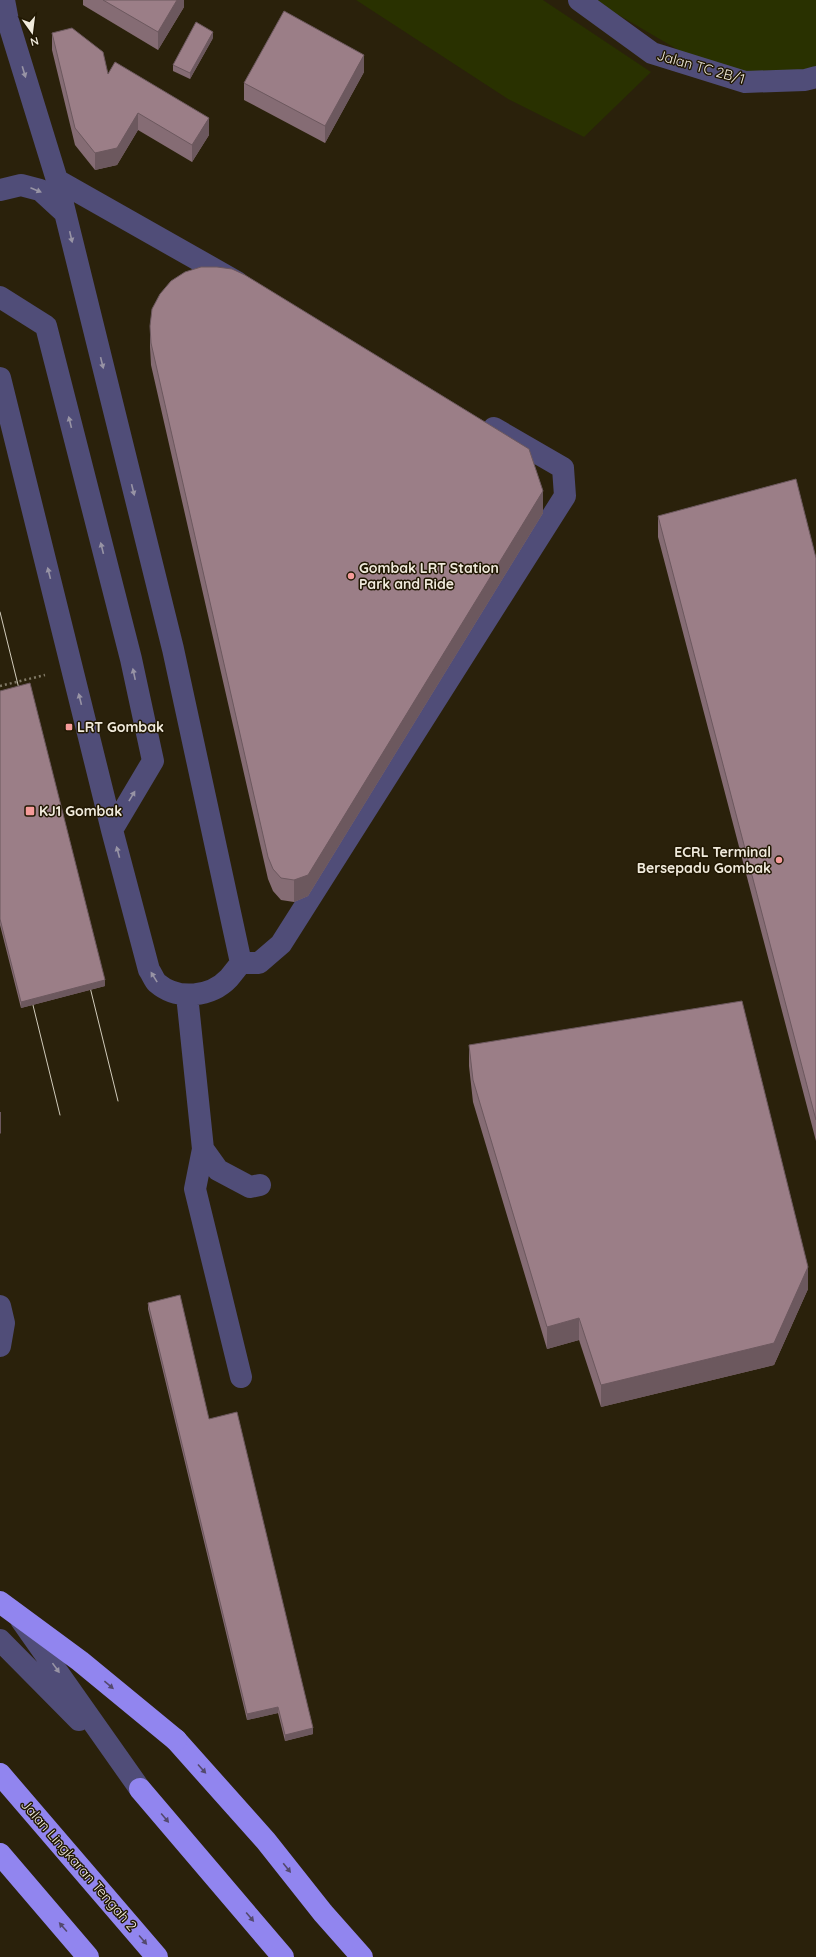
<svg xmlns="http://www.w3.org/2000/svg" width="816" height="1957" font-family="Quicksand,sans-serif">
	<rect width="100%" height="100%" fill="#2a210b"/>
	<!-- green -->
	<path fill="#293100" d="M356 0H543L651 72 584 137 508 99Z
		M593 0H816V77L803 83 704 65Z"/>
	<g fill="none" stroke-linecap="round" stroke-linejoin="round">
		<!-- path -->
		<path stroke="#807966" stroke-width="2.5" stroke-dasharray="2 3" stroke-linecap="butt" d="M0 686 45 675"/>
		<!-- minor -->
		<path stroke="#504d78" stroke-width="22" d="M579 0 652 53 745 82 805 80 816 77
			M57 180 237 282
			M0 190 21 185 40 190 65 213
			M0 297 46 326 131 659 153 761 112 830
			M0 378 112 830 149 970C152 974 154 980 157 983 178 1001 211 997 229 978 233 973 237 968 241 963L173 649 57 180 8 21 4 0
			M241 963H259L281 944 565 496 563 468 494 428
			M187 995 203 1149 218 1170 250 1187 260 1185
			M203 1149 195 1189 241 1377
			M0 1306 4 1323 0 1346
			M21 1620 140 1789
			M0 1640 79 1720"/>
		<!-- highway -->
		<path stroke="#9185ef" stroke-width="22" d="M176 1740 266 1841 323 1913 362 1957
			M0 1774 157 1957
			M140 1789 283 1957
			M0 1854 88 1957"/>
		<!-- tram -->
		<path stroke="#d1cbbb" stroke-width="1" d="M0 612 21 697
			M88 979 118 1101
			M30 993 60 1115"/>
		<!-- highway-bridge -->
		<path stroke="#9185ef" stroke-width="22" d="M0 1602 80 1661 176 1740"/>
	</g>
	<!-- wall -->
	<path fill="#856c74" d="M83 0H184V7L158 50 83 5Z
		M52 33 108 74 209 135 192 162 138 130 117 165 95 170 75 145 52 50Z
		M213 38 190 79 173 71V65Z
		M364 72 325 143 244 100V83Z
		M150 326 543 513 308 896 294 902 281 900 273 891 268 879 151 365 150 347Z
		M658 516 816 558V1141L658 537Z
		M0 691 105 986 21 1008 0 925Z
		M469 1045 808 1289 774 1365 601 1407 579 1340 547 1349 473 1102 469 1066Z
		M148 1303 209 1419 313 1734 285 1741 278 1713 247 1720 148 1309Z"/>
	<!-- shaded-wall -->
	<path fill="#6c585e" d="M177 0H184V7L158 50V32Z
		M213 32V38L190 79V73Z
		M364 55V72L325 143V126Z
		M138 113V130L117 165 95 170V153Z
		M209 118V135L192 162V145Z
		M543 491V513L308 896 294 902V880Z
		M105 980V986L21 1008V1002Z
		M0 1112H1V1133L0 1134Z
		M808 1267V1289L774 1365 601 1407V1385Z
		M579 1318V1340L547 1349V1327Z
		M278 1707V1713L247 1720V1714Z
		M313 1728V1734L285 1741V1735Z"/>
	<!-- building -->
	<path fill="#9b7e87" stroke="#6c585e" d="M103 0H177L158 32Z
		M284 11 364 55 325 126 244 83Z
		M196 22 213 32 190 73 173 65Z
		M72 28 103 52 108 74 115 62 209 118 192 145 138 113 117 148 95 153 75 128 52 33Z
		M201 267H217L232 269 245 275 529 449 543 491 308 875 294 880 281 878 273 869 268 857 151 343 150 326 152 309 160 294 171 281 185 272Z
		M796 479 816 558V1120L658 516Z
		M30 683 105 980 21 1002 0 919V691Z
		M742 1001 808 1267 774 1343 601 1385 579 1318 547 1327 473 1080 469 1045Z
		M180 1295 209 1419 237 1412 313 1728 285 1735 278 1707 247 1714 148 1303Z"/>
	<!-- one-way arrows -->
	<defs><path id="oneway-solid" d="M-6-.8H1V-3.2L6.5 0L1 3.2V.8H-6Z"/></defs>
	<g fill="#9894a5">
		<use href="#oneway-solid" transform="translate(24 72) rotate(73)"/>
		<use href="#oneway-solid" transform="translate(36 190) rotate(23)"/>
		<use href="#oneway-solid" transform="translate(71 237) rotate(77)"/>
		<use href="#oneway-solid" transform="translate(102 363) rotate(76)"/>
		<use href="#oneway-solid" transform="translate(70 422) rotate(-104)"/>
		<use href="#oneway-solid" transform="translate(133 490) rotate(76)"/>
		<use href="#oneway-solid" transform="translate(102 548) rotate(-104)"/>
		<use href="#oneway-solid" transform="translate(49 573) rotate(-104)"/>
		<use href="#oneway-solid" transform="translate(134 674) rotate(-102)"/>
		<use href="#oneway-solid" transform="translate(80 699) rotate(-104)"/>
		<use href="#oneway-solid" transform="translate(132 796) rotate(-59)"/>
		<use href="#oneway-solid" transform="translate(118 852) rotate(-105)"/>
		<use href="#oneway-solid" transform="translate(154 977) rotate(-122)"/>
		<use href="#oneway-solid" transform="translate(56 1668) rotate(54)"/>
	</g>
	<g fill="#53496d">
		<use href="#oneway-solid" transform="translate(109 1685) rotate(40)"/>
		<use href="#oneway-solid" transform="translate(202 1769) rotate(48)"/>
		<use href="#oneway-solid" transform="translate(165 1818) rotate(50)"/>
		<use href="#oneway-solid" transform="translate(287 1868) rotate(51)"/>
		<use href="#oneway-solid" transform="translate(250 1917) rotate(50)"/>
		<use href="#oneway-solid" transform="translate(63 1927) rotate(-131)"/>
		<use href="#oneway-solid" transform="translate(143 1940) rotate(49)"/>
	</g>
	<!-- markers -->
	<g fill="#f59b99" stroke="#211803" stroke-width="1.5">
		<circle cx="351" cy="576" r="4"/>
		<rect x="65" y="723" width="8" height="8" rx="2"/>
		<rect x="25" y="806" width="10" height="10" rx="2"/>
		<circle cx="779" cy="860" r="4"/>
	</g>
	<g text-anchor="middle" stroke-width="3" stroke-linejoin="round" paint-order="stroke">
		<!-- street labels -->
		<g font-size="14" fill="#f1ebdd" stroke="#211803">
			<text transform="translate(701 67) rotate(16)" y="5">Jalan TC 2B/1</text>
			<text transform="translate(79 1865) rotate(49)" y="5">Jalan Lingkaran Tengah 2</text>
		</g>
		<!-- poi labels -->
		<g font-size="14" font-weight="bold" fill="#f1ebdd" stroke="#211803" text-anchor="start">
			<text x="359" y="573">Gombak LRT Station<tspan x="359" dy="16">Park and Ride</tspan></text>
			<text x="77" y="732">LRT Gombak</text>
			<text x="39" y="816">KJ1 Gombak</text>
			<text x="771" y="857" text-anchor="end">ECRL Terminal<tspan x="771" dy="16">Bersepadu Gombak</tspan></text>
		</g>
	</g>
	<!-- north arrow -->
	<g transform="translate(32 32) rotate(166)" stroke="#211803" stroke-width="3" paint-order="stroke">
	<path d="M0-3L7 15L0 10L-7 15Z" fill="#f1ebdd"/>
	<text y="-6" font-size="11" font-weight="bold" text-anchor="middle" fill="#f1ebdd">N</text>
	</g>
</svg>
